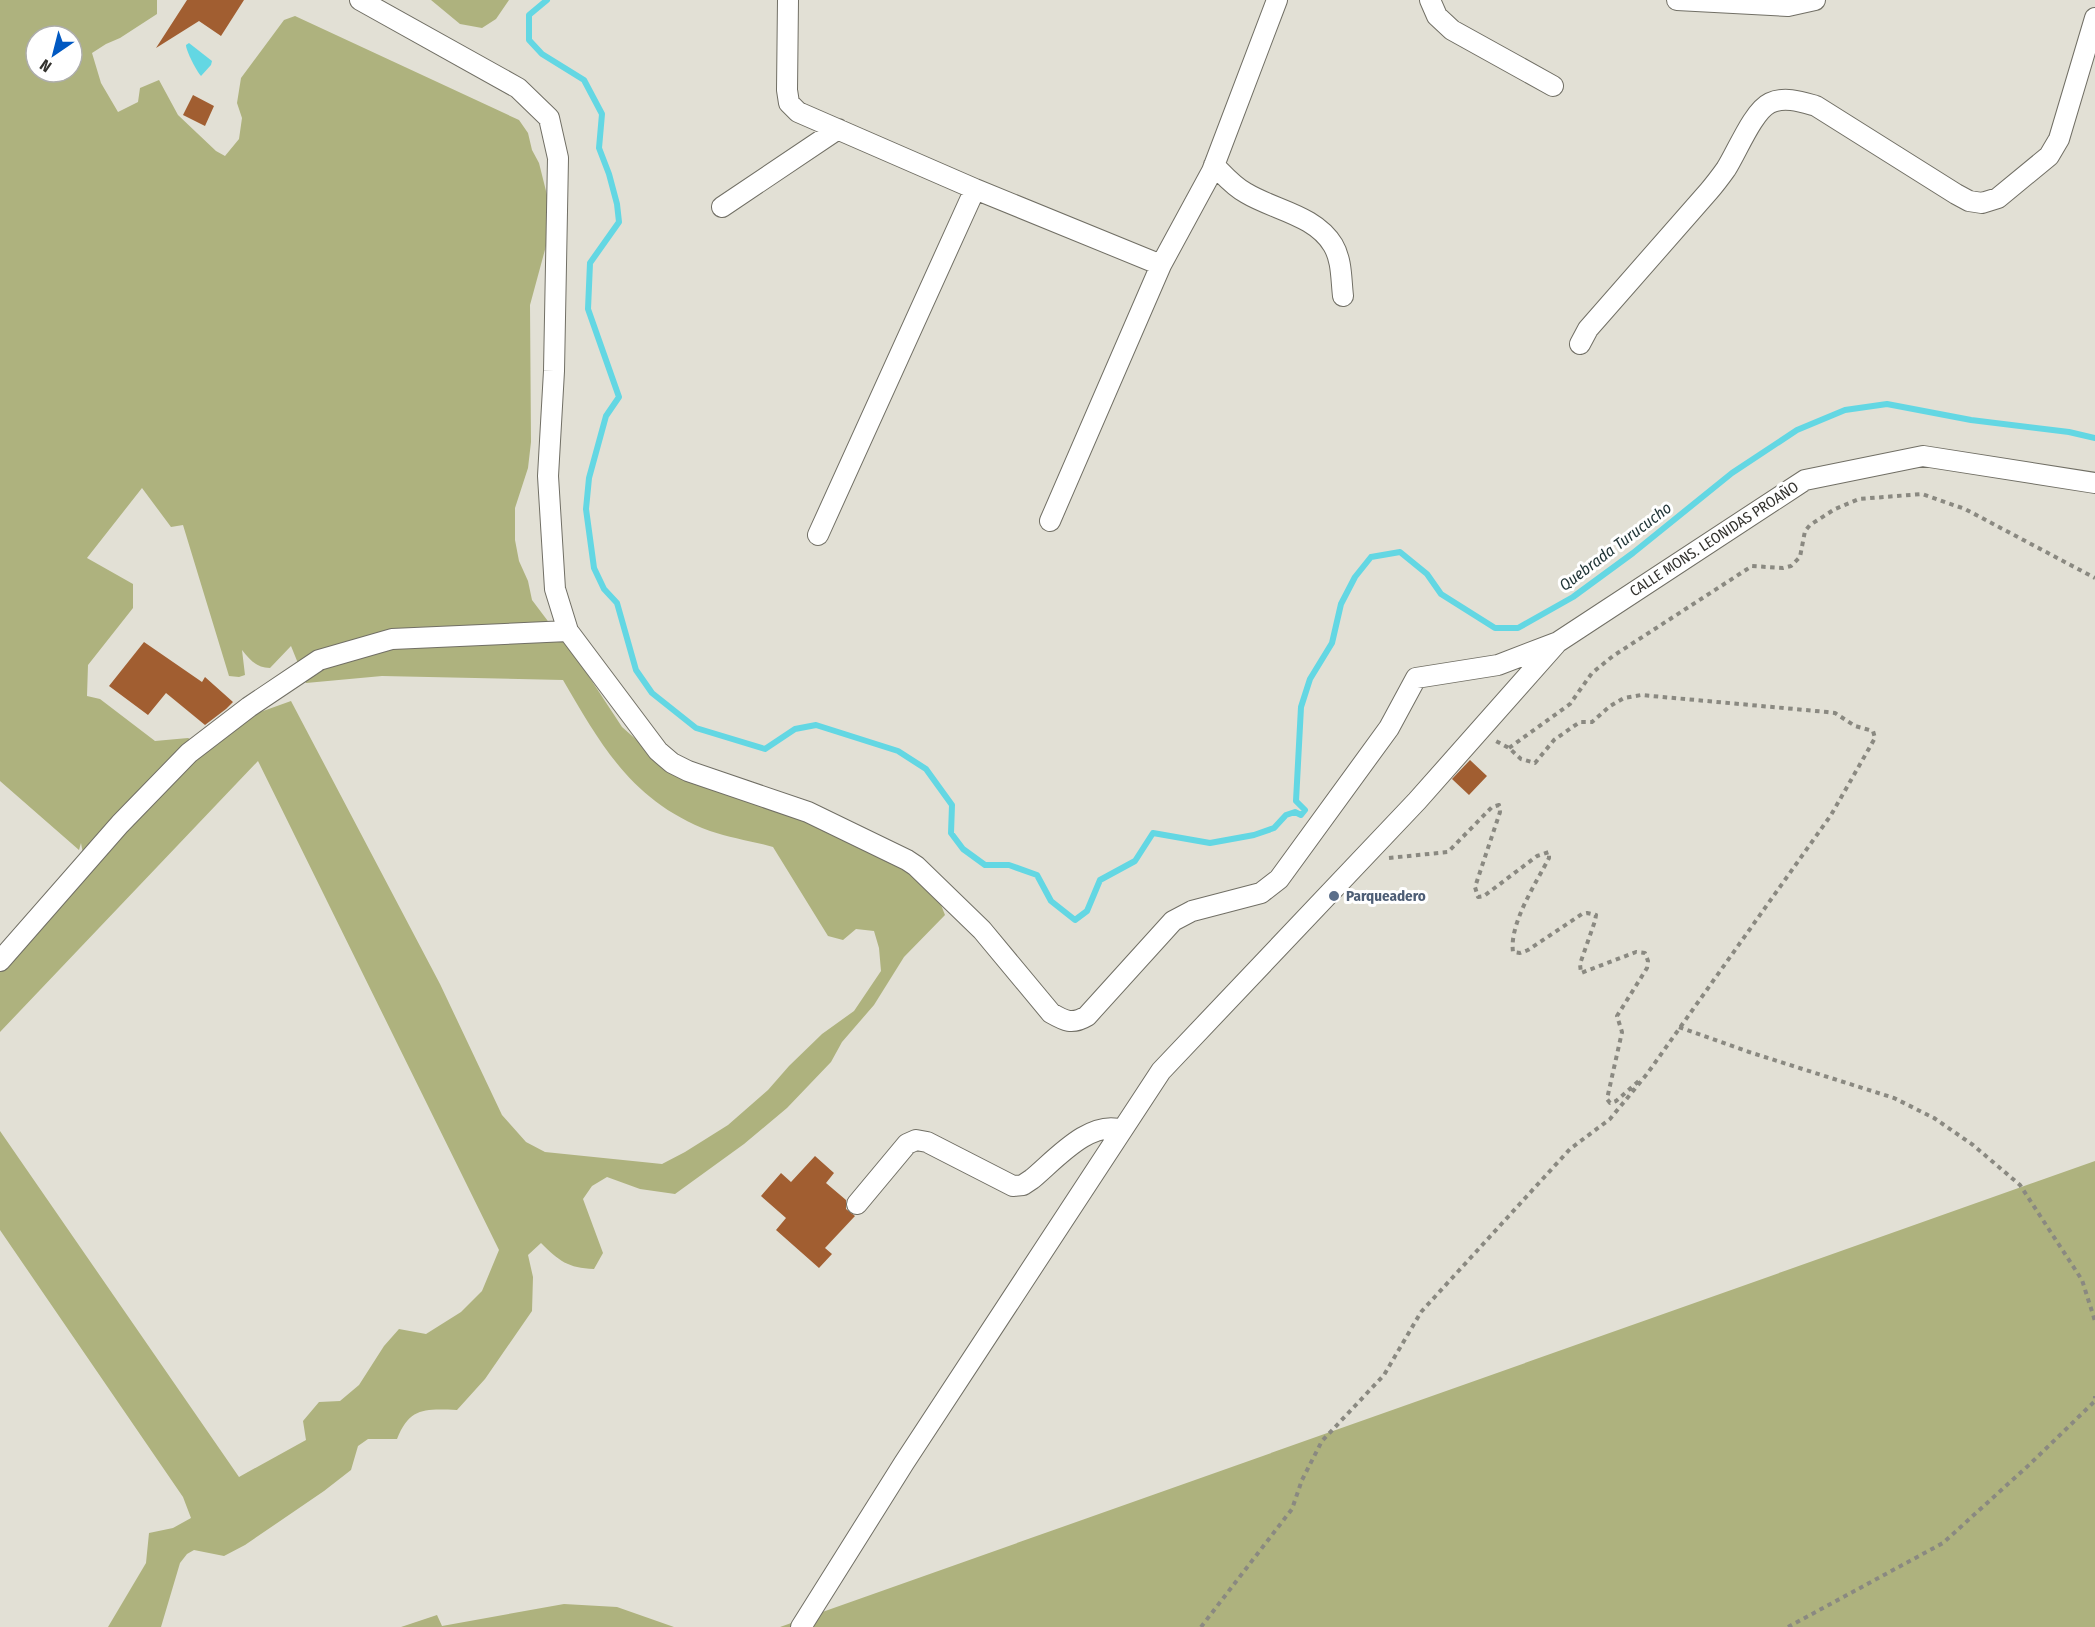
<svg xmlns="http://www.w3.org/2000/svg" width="2095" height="1627" font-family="'Fira Sans Condensed',sans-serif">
	<rect width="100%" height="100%" fill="#e2e0d5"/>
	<!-- green -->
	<path fill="#aeb27e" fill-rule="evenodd" d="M0 0H157V14L120 38 106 44 92 53 101 83 118 112 138 102 140 88 159 80 178 115 216 151 225 156 239 139 242 118 237 103 241 78 284 20 295 16 519 120 528 133 532 150 539 163 551 211 546 246 530 305 531 442 528 468 515 508V540L519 561 528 581 532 600 584 669 622 727 639 742 692 778 739 799 807 813 908 867 936 892 945 915 904 957 874 1005 842 1042 831 1062 787 1108 744 1144 675 1194 640 1189 607 1177 592 1186 583 1199 603 1253 594 1269C568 1268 559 1261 541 1243L528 1255 533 1277 532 1311 485 1379 457 1410C425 1409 410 1407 397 1439H368L358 1446 351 1470 324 1491 245 1545 224 1556 194 1550 187 1554 180 1563 161 1627H108L146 1563 149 1533 173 1528 191 1518 183 1497 0 1230V1131L239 1477 306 1440 303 1421 319 1402 340 1401 359 1385 384 1346 399 1329 426 1334 461 1312 482 1291 499 1250 258 761 0 1032V962L83 854 81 843 79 850 0 781ZM36 36H72V72H36ZM142 488 171 527 183 525 229 676 239 677 245 675 242 650C251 661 256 667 270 668L291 646 306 683 382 676 563 680C602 747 633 802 710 831 730 838 752 841 773 847L828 936 843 940 856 929 874 931 879 948 881 971 854 1011 822 1034 789 1066 768 1090 728 1125 685 1152 662 1164 545 1152 526 1142 502 1115 440 984 291 701 246 717 209 749 188 738 155 741 100 699 87 696 88 665 133 608V584L87 558Z
		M431 0H509L496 19 482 28 460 24Z
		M2095 1161V1627H780Z
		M564 1604 617 1607 674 1627H401L437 1615 442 1626Z"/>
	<!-- water -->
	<path fill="#63d7e3" d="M189 43 212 61 211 65 201 76C197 72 186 51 186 45Z"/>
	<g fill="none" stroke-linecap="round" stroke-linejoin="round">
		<!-- stream -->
		<path stroke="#63d7e3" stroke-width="6" d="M547 0 529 15V40L542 54 584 80 602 114 599 148 609 174 617 204 619 222 590 263 588 309 619 397 606 416 589 478 586 509 594 568 604 589 617 603 636 670 652 693 696 728 765 749 795 729 816 725 898 751 926 769 952 805 951 833 963 849 985 865H1009L1037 875 1051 901 1075 920 1087 911 1100 880 1135 861 1153 833 1210 843 1254 835 1274 828 1286 815 1295 812 1301 815 1305 810 1296 801 1301 707 1310 679 1332 643 1341 604 1355 577 1371 557 1400 552 1427 574 1441 594 1495 628H1518L1573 597 1633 553 1732 473 1797 430 1845 410 1887 404 1971 420 2069 432 2095 438"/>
	</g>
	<!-- building -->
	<path fill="#a15e31" d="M187 0H244L221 36 199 21 156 48Z
		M193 95 214 106 205 126 183 115Z
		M144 642 202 682 205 677 233 702 226 709 205 725 166 693 148 715 109 686Z
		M1470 760 1487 776 1469 795 1452 779Z
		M815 1156 834 1173 826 1183 846 1200V1209L855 1216 825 1248 832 1254 819 1268 776 1230 786 1218 761 1196 781 1173 791 1182Z"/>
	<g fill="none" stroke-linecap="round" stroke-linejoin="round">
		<!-- minor casing -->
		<g stroke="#716f65" stroke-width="22">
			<path id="minor" d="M360 0 518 88 549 118 558 158 554 371 548 476 555 589 568 631 658 751 672 763 688 771 808 812 907 860 916 866 982 930 1051 1013C1065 1021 1072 1025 1087 1016L1173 921 1192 911 1261 893 1279 879 1389 728 1416 678 1498 665 1558 642 1805 480 1923 456 2095 483
				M788 0 787 90 789 103 798 112 975 189 1161 265 1212 171 1277 0
				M1430 0 1437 16 1452 30 1553 86
				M1677 0 1788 6 1815 0
				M1214 165C1224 175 1233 186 1246 193 1274 210 1315 215 1333 245 1342 260 1341 279 1343 296
				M722 207 838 129
				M1580 344 1588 329 1709 191C1715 184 1721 176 1726 169 1737 152 1753 111 1770 103 1785 96 1802 102 1816 106L1956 194 1969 201 1982 203 1998 198 2049 156 2059 139 2095 18
				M1050 521 1161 265
				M818 535 975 189
				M0 961 120 824 189 753 249 707 319 660 392 639 568 631
				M857 1204 907 1144 916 1140 927 1142 1013 1186 1023 1185 1032 1179C1055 1160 1090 1119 1122 1130
				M801 1627 904 1463 1161 1071 1417 801 1556 644"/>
		</g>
		<!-- path -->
		<path stroke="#8a8981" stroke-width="4" stroke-dasharray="4.5 4.5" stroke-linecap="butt" d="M1509 748 1570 704 1592 673 1613 656 1752 566 1783 568 1791 566 1800 557 1805 531 1810 525 1835 509 1859 499 1922 494 1965 509 2095 578
			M1389 858 1448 852 1492 807 1499 805 1500 812 1475 887 1478 897 1484 896 1537 856 1549 852V858C1536 883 1509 924 1513 952L1520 953 1528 950 1582 914 1587 913 1596 915 1595 921 1580 964 1581 973 1636 952 1645 953 1648 961 1647 968 1617 1016 1622 1032 1607 1099 1610 1103 1616 1101 1640 1080
			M1679 1027 1749 1052 1894 1098 1934 1118 1973 1145 2020 1185 2082 1280 2095 1321
			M1201 1627 1292 1509 1302 1480 1322 1441 1384 1375 1421 1312 1570 1149 1610 1119 1647 1074 1831 815 1875 738 1873 731 1855 726 1835 713 1827 712 1641 695 1624 698 1610 706 1592 722H1580L1574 726 1554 740 1535 763 1521 759 1509 748 1494 740
			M1788 1627 1943 1543 2030 1464 2095 1401V1396"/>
		<!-- minor -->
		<use href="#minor" stroke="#fff" stroke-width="20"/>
	</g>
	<!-- markers -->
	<circle fill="#5c6f8a" stroke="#fff" stroke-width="2" cx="1334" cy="896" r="6"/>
	<g text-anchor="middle" stroke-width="6" stroke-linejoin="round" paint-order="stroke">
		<!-- street labels -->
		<g font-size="15" fill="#33322e" stroke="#fff">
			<text transform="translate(1714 539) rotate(-33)" y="5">CALLE MONS. LEONIDAS PROAÑO</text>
		</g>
		<!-- service labels -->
		<g font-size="15" font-weight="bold" fill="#4e5e75" stroke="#fff" text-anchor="start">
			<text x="1346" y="901">Parqueadero</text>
		</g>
		<!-- water labels -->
		<g font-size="16" font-style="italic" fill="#1e3335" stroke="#fff">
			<text transform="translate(1615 546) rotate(-37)" y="6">Quebrada Turucucho</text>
		</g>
	</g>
	<!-- north arrow -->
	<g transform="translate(54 54) rotate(215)"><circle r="28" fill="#ffffff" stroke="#adadab" stroke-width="1.5"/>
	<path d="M0-4.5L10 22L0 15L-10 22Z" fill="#0159c2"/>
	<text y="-9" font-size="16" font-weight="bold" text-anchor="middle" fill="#33322e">N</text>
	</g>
</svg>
